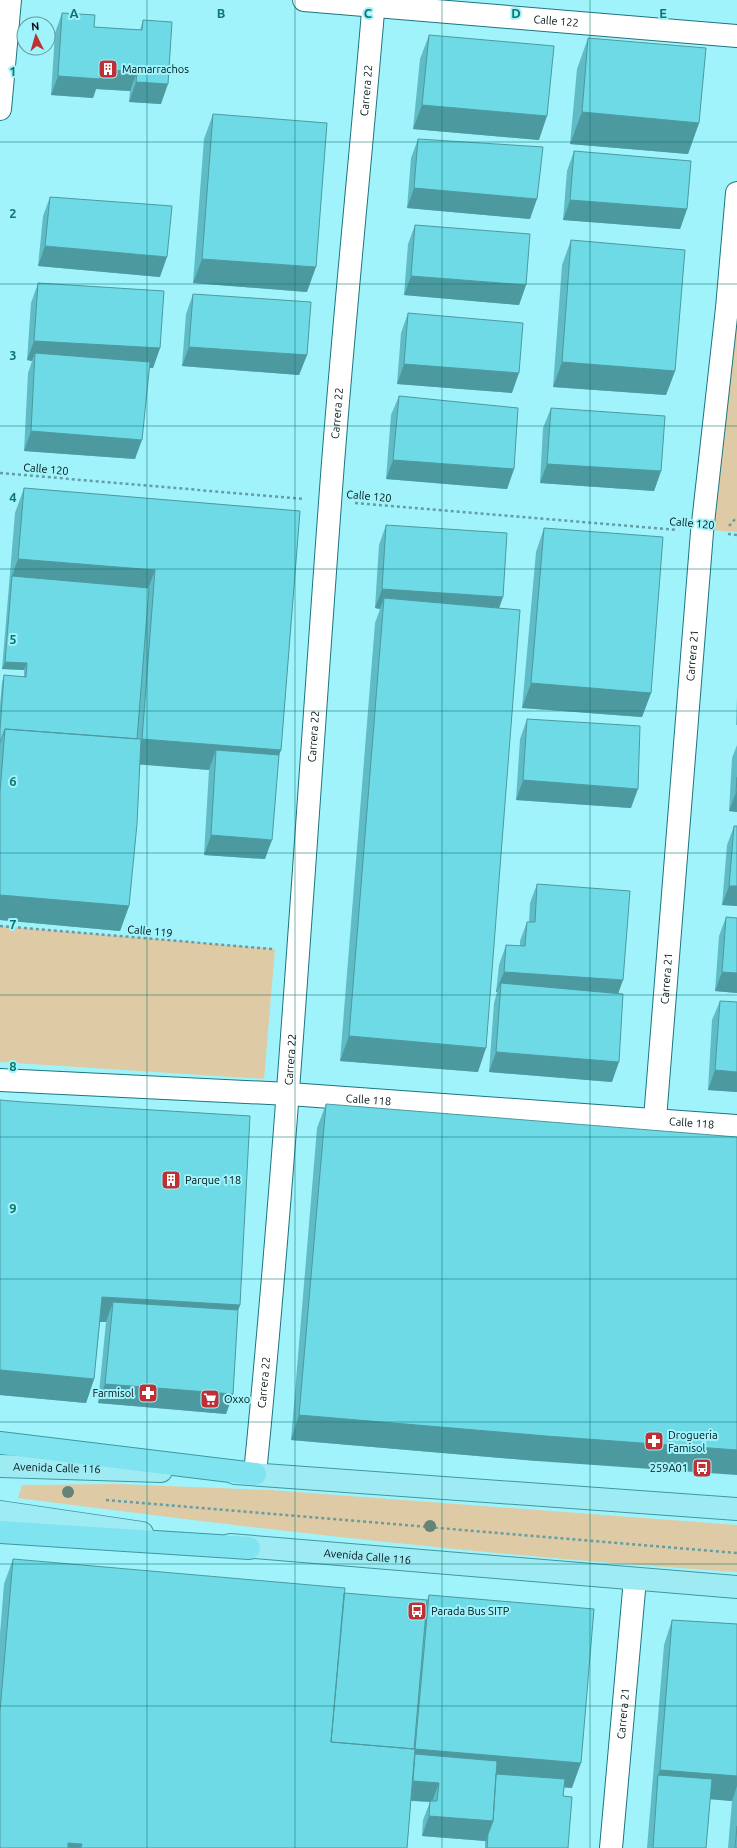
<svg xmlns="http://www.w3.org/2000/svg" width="737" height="1848" font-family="Ubuntu,sans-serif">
	<rect width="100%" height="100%" fill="#a1f3fb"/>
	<!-- green -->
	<path fill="#decaa4" d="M737 286V532L711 530Z
		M0 926 275 949 264 1079 0 1062Z
		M116 1484 270 1490 737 1525V1572C496 1557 257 1529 18 1498L22 1485Z"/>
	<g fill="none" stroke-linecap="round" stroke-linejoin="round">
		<!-- minor casing -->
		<g stroke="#1c757e" stroke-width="24">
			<g id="minor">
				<path d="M0 109 10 0"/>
				<path id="s1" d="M0 1080 289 1094 737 1126"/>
				<path id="s2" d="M655 1119 702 532 727 308 737 193"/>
				<path id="s3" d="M255 1474C287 1151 306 827 330 503 342 335 360 168 374 0"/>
				<path id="s4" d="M611 1848 635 1579"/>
			</g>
		</g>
		<!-- tertiary casing -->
		<g stroke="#1c757e" stroke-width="24">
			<g id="tertiary">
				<path id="s5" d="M304 0 737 36"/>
			</g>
		</g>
		<!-- primary casing -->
		<g stroke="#3e97a0" stroke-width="24">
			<g id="primary">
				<path id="s6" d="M0 1466 161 1471"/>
				<path d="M235 1473 737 1509"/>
				<path d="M0 1512 142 1533"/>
				<path id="s7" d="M230 1545 737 1587"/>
			</g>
		</g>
		<!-- trunk casing -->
		<g stroke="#3e97a0" stroke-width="24">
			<path id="trunk" d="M0 1443 255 1474
				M0 1532 249 1548"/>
		</g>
		<!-- path -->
		<path stroke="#649ea4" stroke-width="2.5" stroke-dasharray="3 3" stroke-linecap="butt" d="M0 473 304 499
			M355 503 677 530
			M729 526 737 517
			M728 534 737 535
			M0 926 273 949
			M106 1500 737 1553"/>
		<!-- minor -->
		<use href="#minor" stroke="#fff" stroke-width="22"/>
		<!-- tertiary -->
		<use href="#tertiary" stroke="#fff" stroke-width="22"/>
		<!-- primary -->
		<use href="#primary" stroke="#9febf3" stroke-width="22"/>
		<!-- trunk -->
		<use href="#trunk" stroke="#7fe4ef" stroke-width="22"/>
	</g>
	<!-- trees -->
	<g fill="#658377">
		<circle cx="68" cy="1492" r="6"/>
		<circle cx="430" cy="1526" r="6"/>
	</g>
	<!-- wall -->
	<path fill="#5fbbc5" d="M62 13 94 27 140 30 143 20 161 104 129 102 130 91 96 89 93 98 51 95 55 33Z
		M429 35 539 140 413 129 420 59Z
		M588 38 699 123 688 154 570 144 577 69Z
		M213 114 307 292 193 283 204 139Z
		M418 139 530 219 407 208 411 158Z
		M574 151 687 209 680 229 563 220 567 171Z
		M50 197 160 277 38 266 43 216Z
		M415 225 526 285 519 305 404 295 408 244Z
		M571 240 675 371 666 395 553 387 562 265Z
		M38 283 160 348 153 368H149L135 459 24 451 28 373 32 361 27 360 31 303Z
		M193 294 307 355 299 375 182 366 186 314Z
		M408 313 512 393 397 384 401 333Z
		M399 396 514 469 507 489 386 479 391 415Z
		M551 408 661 471 654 491 540 483 543 428Z
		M24 488 300 511 281 750 279 755 265 859 204 855 209 770 140 764 129 906 120 931 0 920V705L2 682 4 675 24 677V670L2 669 15 513Z
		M386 525 503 597 498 608 478 1072 340 1061 375 623 380 609 375 608 379 545Z
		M544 528 651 693 642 717 522 708 536 552Z
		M737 697V725H736Z
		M527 719 631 808 516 800 520 739Z
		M737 745V812L729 811 732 758Z
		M734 826H737V906L722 905 727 845Z
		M537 884 618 993 612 1082 489 1072 494 1003 497 992H496L499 965 506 945 520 946V941L527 922H529L530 903Z
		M726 917 737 918V993L715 991 719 936Z
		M720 1001 737 1092 708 1090 712 1020Z
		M0 1100 240 1305 238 1310 233 1394 226 1414 98 1403 106 1322H100L94 1379 86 1403 0 1395Z
		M326 1104 537 1461 291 1440 317 1128Z
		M13 1559 344 1593 427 1600 429 1595 572 1788 564 1787 563 1796 568 1848H485V1841L422 1836 423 1820 430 1802 411 1801 407 1848H0V1634L4 1584Z
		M672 1620 737 1624V1848H728L732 1801 710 1799 706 1848H647L664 1645Z"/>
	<!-- shaded-wall -->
	<path fill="#4d99a0" d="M100 69 137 72 130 91 96 89 93 98 51 95 58 76Z
		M136 82 168 84 161 104 129 102Z
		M422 105 547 116 539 140 413 129Z
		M582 112 699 123 688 154 570 144Z
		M414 188 537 199 530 219 407 208Z
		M570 200 687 209 680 229 563 220Z
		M45 246 167 257 160 277 38 266Z
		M202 259 316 267 307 292 193 283Z
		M411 276 526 285 519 305 404 295Z
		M34 341 160 348 153 368 35 361V353L32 361 27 360Z
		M189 347 307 355 299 375 182 366Z
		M562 362 675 371 666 395 553 387Z
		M404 364 519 373 512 393 397 384Z
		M31 431 142 440 135 459 24 451Z
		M393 460 514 469 507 489 386 479Z
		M547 464 661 471 654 491 540 483Z
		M18 559 155 570 146 595 12 576Z
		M382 589 503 597 496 617 384 598 380 609 375 608Z
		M5 662 27 663 24 670 2 669Z
		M531 683 651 693 642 717 522 708Z
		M142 739 281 750 272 775 216 750 209 770 133 764Z
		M523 780 638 789 631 808 516 800Z
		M736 792H737V812L729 811Z
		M211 835 272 840 265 859 204 855Z
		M729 886H737V906L722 905Z
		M0 895 129 906 120 931 0 920Z
		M504 972 623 980 616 1000 501 983 497 992H496Z
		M722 972 737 973V993L715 991Z
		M349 1036 486 1048 478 1072 340 1061Z
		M496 1052 619 1062 612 1082 489 1072Z
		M715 1070 737 1072V1092L708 1090Z
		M102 1297 240 1305 231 1330 113 1302 106 1322H93Z
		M0 1370 94 1379 86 1403 0 1395Z
		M105 1384 233 1394 226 1414 98 1403Z
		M299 1415 737 1450V1475L537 1461 291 1440Z
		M415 1749 581 1763 572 1788 412 1774Z
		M660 1770 737 1776V1786L732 1801 657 1795 658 1775 651 1794Z
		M412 1781 439 1783 432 1802 404 1800Z
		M429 1816 493 1821 486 1841 422 1836Z
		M68 1843 82 1844 80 1848H66Z"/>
	<!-- building -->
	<path fill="#6edae5" stroke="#4d99a0" d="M62 13 95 15 94 27 142 30 143 20 172 22 168 84 136 82 137 72 100 69V79L58 76Z
		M429 35 554 46 547 116 422 105Z
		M588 38 706 48 699 123 582 112Z
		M213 114 327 123 316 267 202 259Z
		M418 139 543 147 537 199 414 188Z
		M574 151 691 161 687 209 570 200Z
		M50 197 172 206 167 257 45 246Z
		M415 225 530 234 526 285 411 276Z
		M571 240 685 250 675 371 562 362Z
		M38 283 164 291 160 348 34 341Z
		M193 294 311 302 307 355 189 347Z
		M408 313 523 323 519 373 404 364Z
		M35 353 150 362 142 440 31 431Z
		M399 396 518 408 514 469 393 460Z
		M551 408 665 416 661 471 547 464Z
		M24 488 300 511 281 750 142 739 155 570 18 559Z
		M386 525 507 533 503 597 382 589Z
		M544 528 663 537 651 693 531 683Z
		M12 576 149 588 137 739 5 729 0 743V730L4 675 26 677 27 663 5 662Z
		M384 598 520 610 486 1048 349 1036Z
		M527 719 640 726 638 789 523 780Z
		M5 729 141 739 137 824 129 906 0 895V792Z
		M216 750 279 755 272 840 211 835Z
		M737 777V792H736Z
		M734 826H737V886H729Z
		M537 884 630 891 623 980 504 972 506 945 525 946 527 922H535Z
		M726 917 737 918V973L722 972Z
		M501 983 623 994 619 1062 496 1052Z
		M720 1001 737 1002V1072L715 1070Z
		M0 1100 23 1102 250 1116 240 1305 102 1297 94 1379 0 1370Z
		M326 1104 737 1137V1450L546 1436 299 1415Z
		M113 1302 238 1310 233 1394 105 1384Z
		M13 1559 345 1588 331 1742 415 1749 407 1848H81L82 1844 68 1843V1848H0V1711Z
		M344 1593 427 1600 414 1749 331 1742Z
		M429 1595 594 1609 581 1763 415 1749Z
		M672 1620 737 1624V1776L660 1770Z
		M415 1754 497 1761 493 1821 429 1816 430 1801H437L439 1783 413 1781Z
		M496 1774 565 1779 563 1796 572 1797 568 1848H487L488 1834 493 1821Z
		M658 1775 712 1779 706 1848H653Z
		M737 1826V1848H735Z"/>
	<!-- grid -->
	<path fill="none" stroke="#0f766e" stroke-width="1" stroke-opacity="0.55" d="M147 0V1848M295 0V1848M442 0V1848M590 0V1848M0 142H737M0 284H737M0 426H737M0 569H737M0 711H737M0 853H737M0 995H737M0 1137H737M0 1279H737M0 1422H737M0 1564H737M0 1706H737"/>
	<!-- icons -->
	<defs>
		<g id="building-square" transform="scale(1)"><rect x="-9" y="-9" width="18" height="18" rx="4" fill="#bf3034" stroke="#a1f3fb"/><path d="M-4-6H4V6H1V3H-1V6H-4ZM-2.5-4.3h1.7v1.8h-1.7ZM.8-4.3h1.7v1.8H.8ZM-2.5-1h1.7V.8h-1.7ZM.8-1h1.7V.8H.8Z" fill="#fff"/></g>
		<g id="pharmacy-square" transform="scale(1)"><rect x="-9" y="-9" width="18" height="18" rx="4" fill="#bf3034" stroke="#a1f3fb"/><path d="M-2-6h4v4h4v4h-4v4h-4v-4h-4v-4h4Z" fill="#fff"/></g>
		<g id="supermarket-square" transform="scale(1)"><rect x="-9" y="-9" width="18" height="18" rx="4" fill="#bf3034" stroke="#a1f3fb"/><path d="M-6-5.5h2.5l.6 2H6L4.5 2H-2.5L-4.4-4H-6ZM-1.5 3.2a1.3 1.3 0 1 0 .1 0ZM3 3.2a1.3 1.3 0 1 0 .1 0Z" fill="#fff"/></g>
		<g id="bus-square" transform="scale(1)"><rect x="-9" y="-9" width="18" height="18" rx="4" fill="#bf3034" stroke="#a1f3fb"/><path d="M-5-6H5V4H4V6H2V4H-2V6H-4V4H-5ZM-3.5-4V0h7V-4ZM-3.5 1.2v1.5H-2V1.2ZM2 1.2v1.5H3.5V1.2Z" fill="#fff"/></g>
	</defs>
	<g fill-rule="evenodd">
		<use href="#building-square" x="108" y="69"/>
		<use href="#building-square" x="171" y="1180"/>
		<use href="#pharmacy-square" x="148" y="1393"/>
		<use href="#supermarket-square" x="210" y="1399"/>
		<use href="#pharmacy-square" x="654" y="1441"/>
		<use href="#bus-square" x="702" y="1468"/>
		<use href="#bus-square" x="417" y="1611"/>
	</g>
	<g text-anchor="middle" stroke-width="4" stroke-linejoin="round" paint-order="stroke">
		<!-- street labels -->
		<g font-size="11" fill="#001214" stroke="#a1f3fb">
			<text dy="4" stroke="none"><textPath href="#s5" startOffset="253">Calle 122</textPath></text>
			<text dy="4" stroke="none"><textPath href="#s3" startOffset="1388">Carrera 22</textPath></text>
			<text dy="4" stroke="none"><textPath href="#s3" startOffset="1064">Carrera 22</textPath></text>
			<text transform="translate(46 469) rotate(5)" y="4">Calle 120</text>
			<text transform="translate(369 496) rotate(5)" y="4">Calle 120</text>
			<text transform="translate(692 523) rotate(5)" y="4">Calle 120</text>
			<text dy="4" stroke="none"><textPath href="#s2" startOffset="465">Carrera 21</textPath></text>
			<text dy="4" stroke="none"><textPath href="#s3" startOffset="740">Carrera 22</textPath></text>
			<text transform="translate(150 931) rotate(5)" y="4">Calle 119</text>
			<text dy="4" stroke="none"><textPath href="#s2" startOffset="141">Carrera 21</textPath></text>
			<text dy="4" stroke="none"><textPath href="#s3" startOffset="416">Carrera 22</textPath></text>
			<text dy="4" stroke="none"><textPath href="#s1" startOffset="369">Calle 118</textPath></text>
			<text dy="4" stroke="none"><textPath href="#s1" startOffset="693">Calle 118</textPath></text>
			<text dy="4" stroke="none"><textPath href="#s3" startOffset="92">Carrera 22</textPath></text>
			<text dy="4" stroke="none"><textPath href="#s6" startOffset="57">Avenida Calle 116</textPath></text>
			<text dy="4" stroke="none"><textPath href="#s7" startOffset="138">Avenida Calle 116</textPath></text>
			<text dy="4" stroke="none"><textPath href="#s4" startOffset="135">Carrera 21</textPath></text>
		</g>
		<!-- poi labels -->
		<g font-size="11" fill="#001214" stroke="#a1f3fb" text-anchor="start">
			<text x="122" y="73">Mamarrachos</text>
			<text x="185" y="1184">Parque 118</text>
			<text x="134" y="1397" text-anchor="end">Farmisol</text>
			<text x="224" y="1403">Oxxo</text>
			<text x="668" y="1439">Drogueria<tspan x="668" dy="13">Famisol</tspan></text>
			<text x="688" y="1472" text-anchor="end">259A01</text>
			<text x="431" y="1615">Parada Bus SITP</text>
		</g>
	</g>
	<g font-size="13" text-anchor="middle" font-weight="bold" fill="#0f766e" stroke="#a1f3fb" stroke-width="4" stroke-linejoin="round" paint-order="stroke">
		<text x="74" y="18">A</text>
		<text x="221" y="18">B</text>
		<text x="368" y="18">C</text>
		<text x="516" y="18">D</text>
		<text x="663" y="18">E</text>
		<text x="13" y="76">1</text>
		<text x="13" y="218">2</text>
		<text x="13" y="360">3</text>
		<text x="13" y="502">4</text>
		<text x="13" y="644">5</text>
		<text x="13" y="786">6</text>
		<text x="13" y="929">7</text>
		<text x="13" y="1071">8</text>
		<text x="13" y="1213">9</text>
	</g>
	<!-- north arrow -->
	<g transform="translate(36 36) rotate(355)"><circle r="19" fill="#a1f3fb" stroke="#61999f"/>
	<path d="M0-3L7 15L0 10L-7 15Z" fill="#bf3034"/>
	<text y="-6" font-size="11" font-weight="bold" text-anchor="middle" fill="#001214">N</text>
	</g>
</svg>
